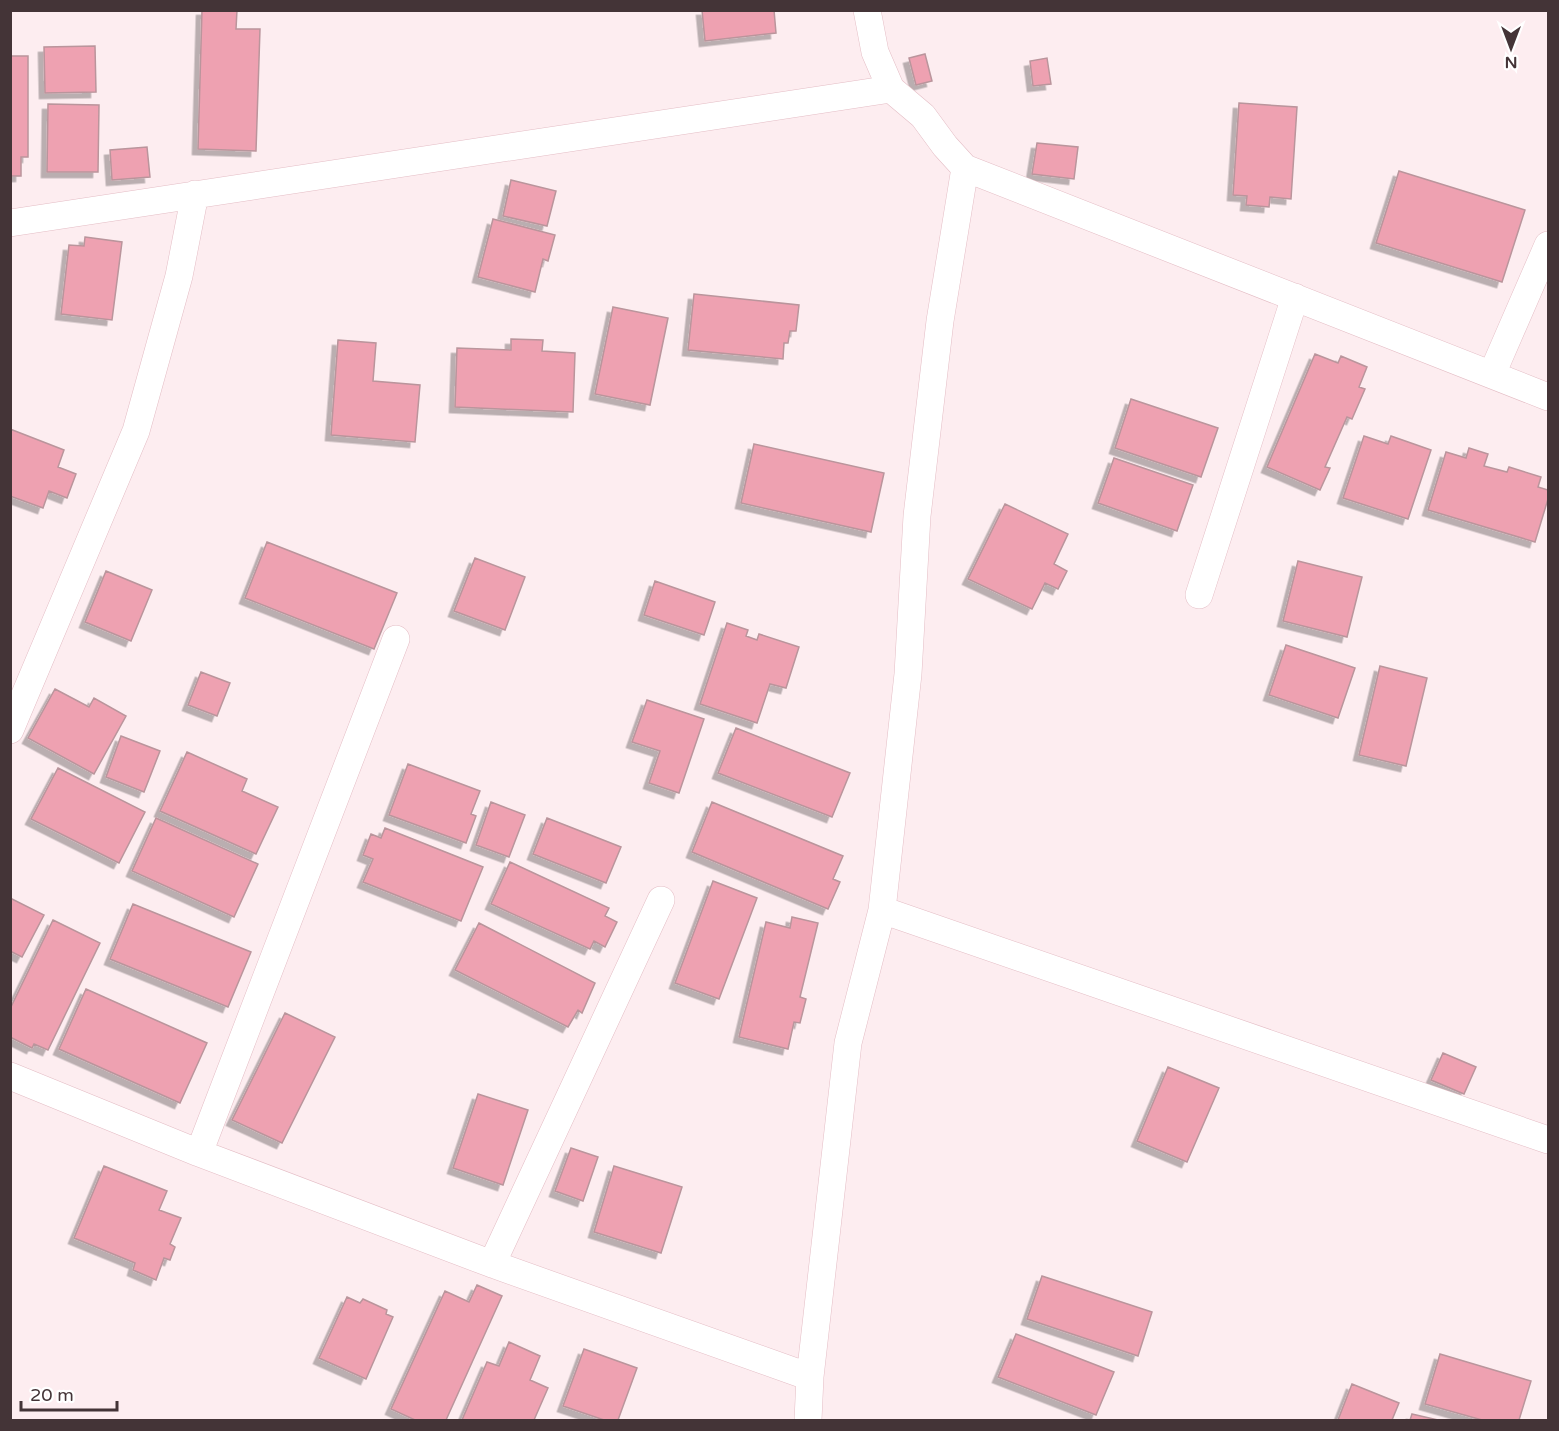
<svg xmlns="http://www.w3.org/2000/svg" width="1559" height="1431" font-family="'Varela Round',sans-serif">
	<defs>
		<filter id="shadow"><feDropShadow dx="-5.5" dy="5.5" stdDeviation="0" flood-color="#0004"/></filter>
	</defs>
	<rect width="100%" height="100%" fill="#fdedf0"/>
	<!-- building -->
	<path fill="#eea1b1" stroke="#ba959c" stroke-width="1.5" filter="url(#shadow)" d="M202 10H237L236 29H260L256 151 198 149Z
		M702 10H774L776 33 705 41Z
		M95 46 96 92 45 93 44 47Z
		M925 54 932 81 916 85 909 58Z
		M10 56H28V157H21V176H10Z
		M1047 58 1051 84 1033 86 1030 61Z
		M1239 103 1297 107 1291 199 1270 197 1269 207 1246 205 1247 196 1233 195Z
		M48 104 99 105 98 172H47Z
		M1037 143 1078 147 1074 179 1032 174Z
		M147 147 150 177 112 180 110 150Z
		M1399 171 1525 210 1502 282 1376 243Z
		M511 180 556 191 547 226 503 216Z
		M493 219 555 235 548 261 543 259 535 292 478 277Z
		M85 237 122 242 112 320 61 314 69 245 84 246Z
		M694 294 799 305 796 331H790L788 343H784L783 359 688 350Z
		M613 307 668 318 650 405 595 394Z
		M511 339 543 340 542 351 575 353 573 412 455 407 457 348 511 350Z
		M338 340 376 343 373 381 420 385 415 442 331 435Z
		M1315 354 1338 363 1341 356 1367 367 1359 387 1365 389 1352 419 1347 417 1325 467 1330 468 1320 490 1267 467Z
		M1131 399 1218 428 1201 477 1115 448Z
		M10 429 64 450 58 467 76 474 67 498 49 491 43 508 10 496Z
		M1364 436 1388 444 1391 436 1431 450 1408 519 1343 498Z
		M754 444 884 473 871 532 741 503Z
		M1469 448 1488 454 1484 466 1507 472 1509 467 1541 477 1538 487 1548 490V499L1535 542 1428 510 1446 452 1466 458Z
		M1114 458 1193 485 1177 531 1098 503Z
		M1005 504 1068 534 1054 564 1067 571 1058 589 1045 583 1032 609 968 579Z
		M267 542 397 593 374 649 245 598Z
		M475 558 525 577 505 630 454 611Z
		M1298 561 1362 577 1347 637 1283 621Z
		M106 571 152 590 131 641 85 622Z
		M655 581 715 602 704 635 644 615Z
		M727 623 748 630 746 636 757 640 759 634 799 647 786 688 770 684 757 723 700 704Z
		M1286 645 1355 668 1338 718 1269 695Z
		M1380 666 1427 678 1406 766 1359 755Z
		M201 672 230 683 217 716 188 705Z
		M55 689 89 707 94 698 126 716 94 774 28 738Z
		M647 700 704 719 679 793 649 783 660 751 632 742Z
		M736 728 850 773 832 817 718 773Z
		M121 736 160 751 144 792 106 777Z
		M187 752 247 779 242 791 278 807 256 854 160 811Z
		M408 764 480 791 471 814 476 816 466 843 389 815Z
		M58 768 145 812 119 863 31 819Z
		M491 802 525 815 509 857 476 845Z
		M712 802 843 856 833 879 840 882 828 909 692 852Z
		M156 818 258 864 234 917 132 871Z
		M547 818 621 847 606 883 533 854Z
		M385 828 483 867 461 921 363 882 373 859 363 855 371 834 381 838Z
		M510 862 609 908 605 916 617 922 605 947 594 941 590 949 491 904Z
		M713 881 757 898 719 999 675 983Z
		M10 898 44 915 22 957 10 951Z
		M133 904 251 952 228 1007 110 959Z
		M792 917 818 923 800 997 806 999 800 1023 794 1022 788 1049 739 1037 766 922 790 928Z
		M53 920 100 943 48 1050 34 1044 32 1048 10 1037V1009Z
		M479 923 595 983 582 1013 578 1010 568 1027 455 970Z
		M86 989 207 1043 180 1103 59 1049Z
		M285 1013 335 1037 282 1143 232 1120Z
		M1443 1053 1476 1067 1464 1094 1431 1080Z
		M1168 1067 1219 1088 1187 1162 1137 1141Z
		M478 1094 528 1110 503 1185 453 1168Z
		M571 1148 598 1157 583 1201 555 1191Z
		M104 1166 167 1191 159 1210 181 1218 170 1244 175 1247 170 1260 164 1258 156 1280 133 1270 135 1263 74 1238Z
		M614 1166 682 1187 661 1253 594 1232Z
		M1042 1276 1152 1312 1138 1356 1027 1319Z
		M477 1285 502 1296 446 1420H415L391 1409 445 1291 469 1302Z
		M347 1297 360 1303 363 1299 387 1310 386 1314 393 1317 366 1379 319 1358Z
		M1016 1334 1114 1372 1096 1415 998 1377Z
		M509 1342 540 1356 530 1380 548 1388 534 1420H462L487 1362 499 1366Z
		M584 1349 637 1368 618 1420H604L563 1406Z
		M1440 1354 1531 1381 1519 1420H1482L1425 1404Z
		M1352 1384 1399 1403 1392 1420H1338Z
		M1412 1414 1438 1420H1410Z"/>
	<g fill="none" stroke-linecap="round" stroke-linejoin="round">
		<!-- minor casing -->
		<g stroke="#e4bdc5" stroke-width="28">
			<path id="minor" d="M965 168 1548 397
				M10 223 891 89
				M1492 374 1548 245
				M1199 595 1295 297
				M10 730 136 431 179 276 195 194
				M882 910 1548 1140
				M10 1076 199 1153 492 1264 810 1377
				M199 1153 396 639
				M492 1264 661 900
				M808 1420 810 1377 848 1043 882 910 908 674 917 516 940 321 965 168 945 146 923 116 891 89 875 52 867 10"/>
		</g>
		<!-- minor -->
		<use href="#minor" stroke="#fff" stroke-width="27"/>
	</g>
	<!-- border -->
	<rect width="1559" height="1431" fill="none" stroke="#443437" stroke-width="24"/>
	<!-- north arrow -->
	<g transform="translate(1511 48) rotate(180)" stroke="#ffffff" stroke-width="4.5" paint-order="stroke">
	<path d="M0-4.5L10 22L0 15L-10 22Z" fill="#443437"/>
	<text y="-9" font-size="16" font-weight="bold" text-anchor="middle" fill="#443437">N</text>
	</g>
	<!-- scale -->
	<path d="M21 1401v9h96v-9" fill="none" stroke="#443437" stroke-width="3"/>
	<text x="30" y="1401" font-size="18" fill="#443437" stroke="#ffffff" stroke-width="4.5" paint-order="stroke">20 m</text>
</svg>
